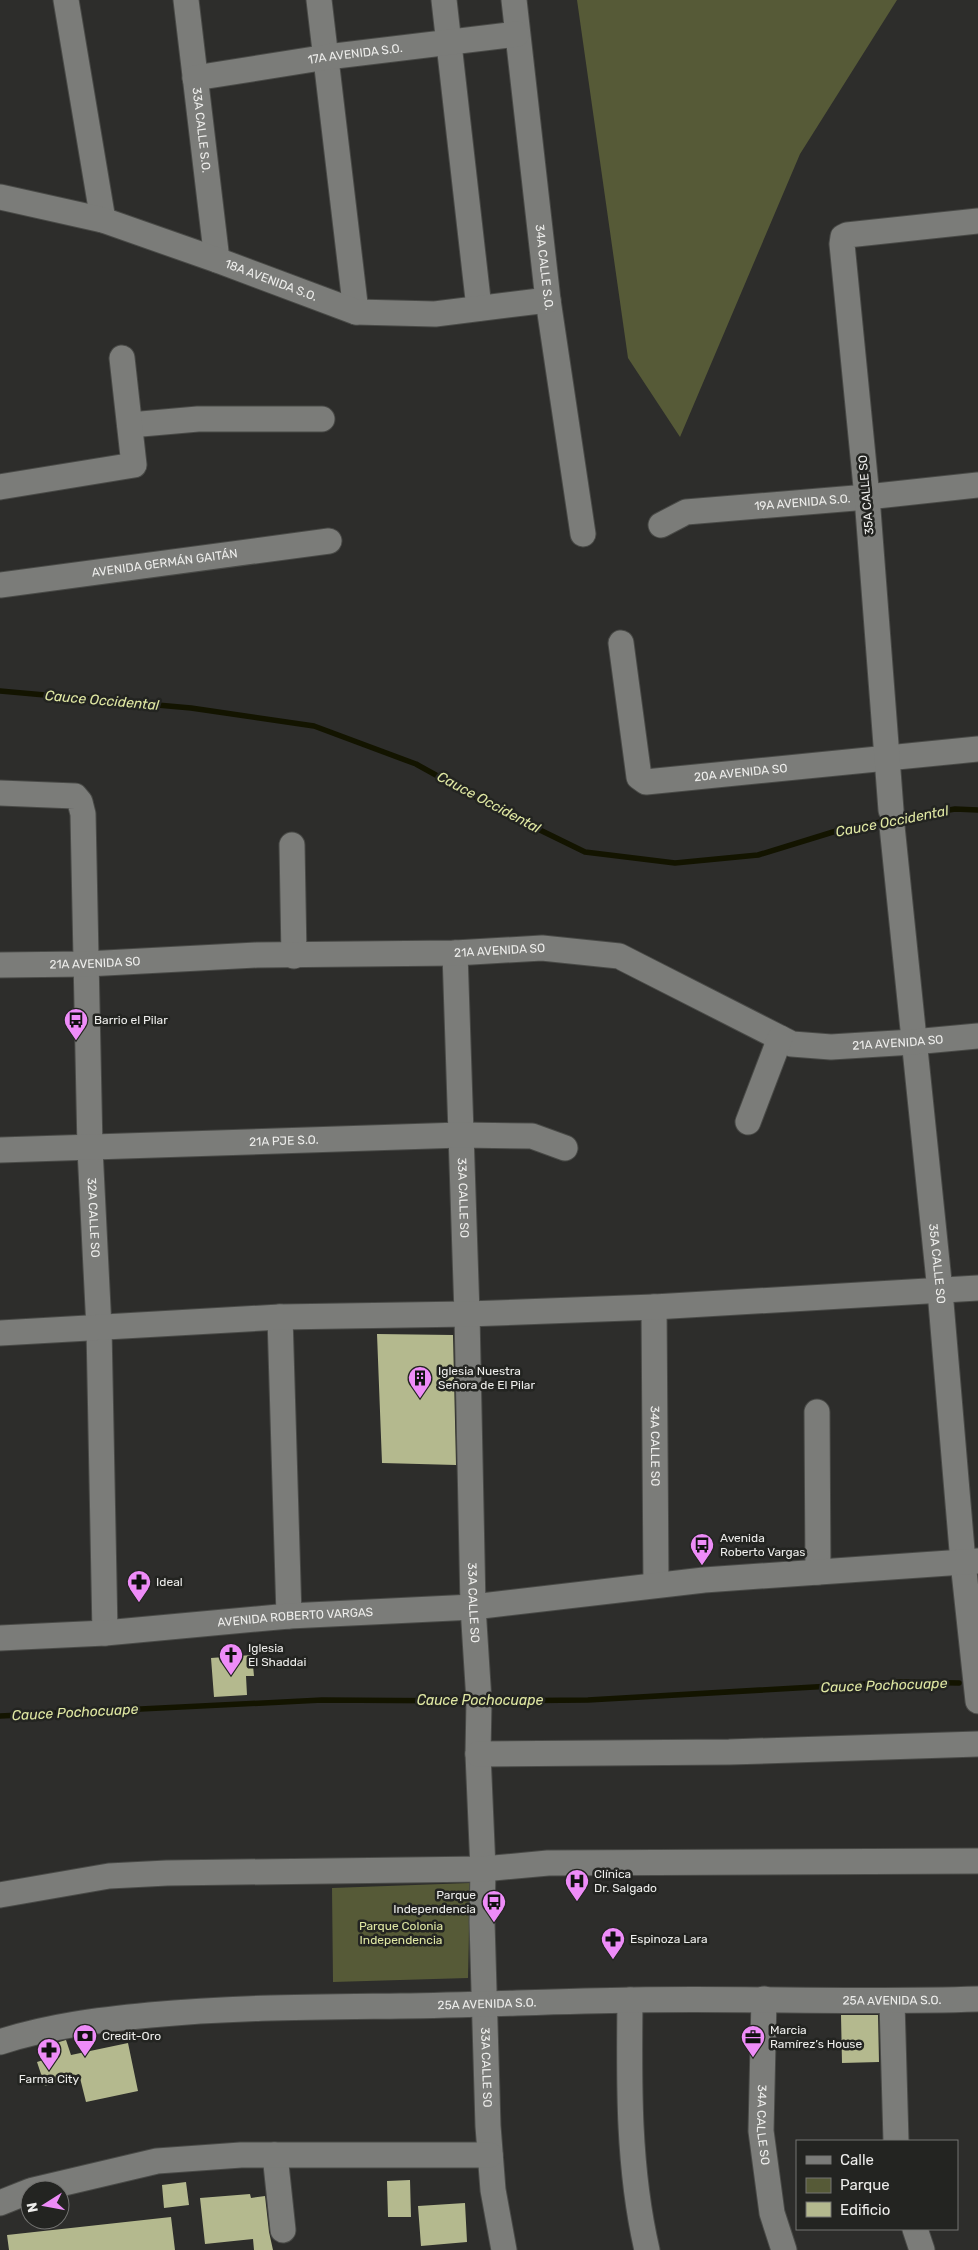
<svg xmlns="http://www.w3.org/2000/svg" width="978" height="2250" font-family="Rubik,sans-serif">
	<rect width="100%" height="100%" fill="#2d2d2b"/>
	<!-- green -->
	<path fill="#565a37" d="M577 0H897L800 154 680 437 628 358Z
		M470 1883 468 1978 333 1982 332 1888Z"/>
	<g fill="none" stroke-linecap="round" stroke-linejoin="round">
		<!-- stream -->
		<path stroke="#131400" stroke-width="5.5" d="M0 691 191 708 314 726 416 764 501 811 585 852 675 863 758 855 846 828 887 821
			M896 819 955 809 978 810
			M485 1701 588 1700 901 1682 959 1683
			M0 1716 322 1700 473 1701"/>
	</g>
	<!-- building -->
	<path fill="#b4b98e" d="M377 1334 453 1335 456 1465 382 1463Z
		M252 1655 254 1676H246L247 1695 214 1697 211 1658Z
		M841 2015H878L879 2062 842 2063Z
		M66 2040 71 2055 128 2043 138 2091 86 2102 79 2074 45 2086 37 2062 53 2057 49 2045Z
		M410 2180 411 2217H388L387 2181Z
		M186 2182 189 2205 164 2208 162 2185Z
		M250 2194 251 2198 265 2196 269 2232 273 2250H254L253 2239 205 2244 200 2198Z
		M465 2203 467 2242 421 2246 418 2206Z
		M171 2217 175 2250H9L7 2235Z"/>
	<g fill="none" stroke-linecap="round" stroke-linejoin="round">
		<!-- minor casing -->
		<g stroke="#494a47" stroke-width="27">
			<g id="minor">
				<path d="M66 0 103 220"/>
				<path id="s1" d="M186 0 217 260"/>
				<path d="M319 0 356 312"/>
				<path d="M444 0 479 308"/>
				<path id="s2" d="M514 0 548 300 583 534"/>
				<path id="s3" d="M195 78 327 57 517 34"/>
				<path id="s4" d="M0 197 103 220 217 260 356 312 435 314 548 300"/>
				<path d="M130 425 198 419H322"/>
				<path d="M0 487 134 465 122 358"/>
				<path id="s5" d="M661 525 686 512 867 497 978 485"/>
				<path id="s6" d="M0 585 329 541"/>
				<path id="s7" d="M621 643 639 777 646 782 978 749"/>
				<path id="s8" d="M0 793 75 796 80 802 83 814 90 1149 99 1328 105 1633"/>
				<path d="M891 810 867 497 842 244 843 237 847 235 978 221"/>
				<path id="s9" d="M892 826 940 1291 963 1562 978 1701"/>
				<path d="M292 845 294 956"/>
				<path id="s10" d="M455 953 467 1314 473 1607 479 1701 478 1754 483 1869 482 1922 488 2126 493 2190 504 2250"/>
				<path id="s11" d="M0 965 86 964 257 955 455 953 542 948 619 956 792 1044 831 1047 913 1042 978 1036"/>
				<path d="M748 1122 780 1038"/>
				<path id="s12" d="M0 1150 461 1135 532 1136 565 1148"/>
				<path id="s13" d="M654 1307 656 1585"/>
				<path d="M280 1317 289 1616"/>
				<path d="M0 1333 280 1317 467 1314 654 1307 978 1288"/>
				<path d="M817 1412 818 1572"/>
				<path id="s14" d="M0 1638 105 1633 289 1616 473 1607 704 1580 978 1561"/>
				<path d="M478 1754 729 1752 978 1744"/>
				<path d="M0 1895 109 1876 167 1873 483 1869 548 1863 978 1861"/>
				<path id="s15" d="M764 1999 761 2131 772 2213 784 2250"/>
				<path d="M630 2000C629 2084 628 2168 647 2250"/>
				<path d="M892 2002 896 2141"/>
				<path id="s16" d="M0 2042C49 2026 99 2020 150 2015 234 2007 317 2007 401 2006 478 2005 556 2001 633 2000 748 1998 863 2003 978 1999"/>
				<path d="M275 2155 283 2230"/>
				<path d="M34 2190 157 2161 241 2155H490"/>
				<path d="M0 2203 30 2191"/>
				<path d="M915 2229 922 2250"/>
			</g>
		</g>
		<!-- minor -->
		<use href="#minor" stroke="#7b7c79" stroke-width="25"/>
	</g>
	<!-- icons -->
	<defs>
		<g id="bus-pin" transform="scale(1.25)"><path d="M0 17L-7.5 6A9.5 9.5 0 1 1 7.5 6Z" fill="#ee8cf8" stroke="#232421"/><path d="M-5-6H5V4H4V6H2V4H-2V6H-4V4H-5ZM-3.5-4V0h7V-4ZM-3.5 1.2v1.5H-2V1.2ZM2 1.2v1.5H3.5V1.2Z" fill="#111"/></g>
		<g id="building-pin" transform="scale(1.25)"><path d="M0 17L-7.5 6A9.5 9.5 0 1 1 7.5 6Z" fill="#ee8cf8" stroke="#232421"/><path d="M-4-6H4V6H1V3H-1V6H-4ZM-2.5-4.3h1.7v1.8h-1.7ZM.8-4.3h1.7v1.8H.8ZM-2.5-1h1.7V.8h-1.7ZM.8-1h1.7V.8H.8Z" fill="#111"/></g>
		<g id="pharmacy-pin" transform="scale(1.25)"><path d="M0 17L-7.5 6A9.5 9.5 0 1 1 7.5 6Z" fill="#ee8cf8" stroke="#232421"/><path d="M-2-6h4v4h4v4h-4v4h-4v-4h-4v-4h4Z" fill="#111"/></g>
		<g id="church-pin" transform="scale(1.25)"><path d="M0 17L-7.5 6A9.5 9.5 0 1 1 7.5 6Z" fill="#ee8cf8" stroke="#232421"/><path d="M-1.2-6h2.4v3.5h3.3v2.4h-3.3V6h-2.4V-.1h-3.3v-2.4h3.3Z" fill="#111"/></g>
		<g id="hospital-pin" transform="scale(1.25)"><path d="M0 17L-7.5 6A9.5 9.5 0 1 1 7.5 6Z" fill="#ee8cf8" stroke="#232421"/><path d="M-5-5h3v3.5h4V-5h3V5h-3V1.5h-4V5h-3Z" fill="#111"/></g>
		<g id="bank-pin" transform="scale(1.25)"><path d="M0 17L-7.5 6A9.5 9.5 0 1 1 7.5 6Z" fill="#ee8cf8" stroke="#232421"/><path d="M-6-4H6V4H-6ZM0-2.3a2.3 2.3 0 1 0 0 4.6a2.3 2.3 0 1 0 0-4.6Z" fill="#111"/></g>
		<g id="office-pin" transform="scale(1.25)"><path d="M0 17L-7.5 6A9.5 9.5 0 1 1 7.5 6Z" fill="#ee8cf8" stroke="#232421"/><path d="M-6-3h4V-5.5h4V-3h4V5H-6ZM-1-4.5V-3h2v-1.5ZM-6 0V1H6V0Z" fill="#111"/></g>
	</defs>
	<g fill-rule="evenodd">
		<use href="#bus-pin" x="76" y="1020"/>
		<use href="#building-pin" x="420" y="1378"/>
		<use href="#bus-pin" x="702" y="1545"/>
		<use href="#pharmacy-pin" x="139" y="1582"/>
		<use href="#church-pin" x="231" y="1655"/>
		<use href="#hospital-pin" x="577" y="1881"/>
		<use href="#bus-pin" x="494" y="1902"/>
		<use href="#pharmacy-pin" x="613" y="1939"/>
		<use href="#bank-pin" x="85" y="2036"/>
		<use href="#office-pin" x="753" y="2037"/>
		<use href="#pharmacy-pin" x="49" y="2050"/>
	</g>
	<g text-anchor="middle" stroke-width="5" stroke-linejoin="round" paint-order="stroke">
		<!-- street labels -->
		<g font-size="12" fill="#ededeb" stroke="#232421">
			<text dy="4" stroke="none"><textPath href="#s3" startOffset="162">17A AVENIDA S.O.</textPath></text>
			<text dy="4" stroke="none"><textPath href="#s1" startOffset="131">33A CALLE S.O.</textPath></text>
			<text dy="4" stroke="none"><textPath href="#s2" startOffset="269">34A CALLE S.O.</textPath></text>
			<text dy="4" stroke="none"><textPath href="#s4" startOffset="284">18A AVENIDA S.O.</textPath></text>
			<text transform="translate(866 495) rotate(-95)" y="4">35A CALLE SO</text>
			<text dy="4" stroke="none"><textPath href="#s5" startOffset="145">19A AVENIDA S.O.</textPath></text>
			<text dy="4" stroke="none"><textPath href="#s6" startOffset="166">AVENIDA GERMÁN GAITÁN</textPath></text>
			<text dy="4" stroke="none"><textPath href="#s7" startOffset="239">20A AVENIDA SO</textPath></text>
			<text dy="4" stroke="none"><textPath href="#s11" startOffset="500">21A AVENIDA SO</textPath></text>
			<text dy="4" stroke="none"><textPath href="#s11" startOffset="95">21A AVENIDA SO</textPath></text>
			<text dy="4" stroke="none"><textPath href="#s11" startOffset="920">21A AVENIDA SO</textPath></text>
			<text dy="4" stroke="none"><textPath href="#s12" startOffset="284">21A PJE S.O.</textPath></text>
			<text dy="4" stroke="none"><textPath href="#s10" startOffset="245">33A CALLE SO</textPath></text>
			<text dy="4" stroke="none"><textPath href="#s8" startOffset="499">32A CALLE SO</textPath></text>
			<text dy="4" stroke="none"><textPath href="#s9" startOffset="440">35A CALLE SO</textPath></text>
			<text dy="4" stroke="none"><textPath href="#s13" startOffset="139">34A CALLE SO</textPath></text>
			<text dy="4" stroke="none"><textPath href="#s10" startOffset="650">33A CALLE SO</textPath></text>
			<text dy="4" stroke="none"><textPath href="#s14" startOffset="296">AVENIDA ROBERTO VARGAS</textPath></text>
			<text dy="4" stroke="none"><textPath href="#s16" startOffset="895">25A AVENIDA S.O.</textPath></text>
			<text dy="4" stroke="none"><textPath href="#s16" startOffset="490">25A AVENIDA S.O.</textPath></text>
			<text dy="4" stroke="none"><textPath href="#s10" startOffset="1115">33A CALLE SO</textPath></text>
			<text dy="4" stroke="none"><textPath href="#s15" startOffset="126">34A CALLE SO</textPath></text>
		</g>
		<!-- poi labels -->
		<g font-size="12" fill="#ededeb" stroke="#232421" text-anchor="start">
			<text x="94" y="1024">Barrio el Pilar</text>
			<text x="438" y="1375">Iglesia Nuestra<tspan x="438" dy="14">Señora de El Pilar</tspan></text>
			<text x="720" y="1542">Avenida<tspan x="720" dy="14">Roberto Vargas</tspan></text>
			<text x="156" y="1586">Ideal</text>
			<text x="248" y="1652">Iglesia<tspan x="248" dy="14">El Shaddai</tspan></text>
			<text x="594" y="1878">Clínica<tspan x="594" dy="14">Dr. Salgado</tspan></text>
			<text x="476" y="1899" text-anchor="end">Parque<tspan x="476" dy="14">Independencia</tspan></text>
			<text x="630" y="1943">Espinoza Lara</text>
			<text x="770" y="2034">Marcia<tspan x="770" dy="14">Ramírez’s House</tspan></text>
			<text x="102" y="2040">Credit-Oro</text>
			<text x="49" y="2083" text-anchor="middle">Farma City</text>
		</g>
		<!-- park labels -->
		<g font-size="12" fill="#dfe7a3" stroke="#232421">
			<text x="401" y="1930">Parque Colonia<tspan x="401" dy="14">Independencia</tspan></text>
		</g>
		<!-- water labels -->
		<g font-size="14" font-style="italic" fill="#e0e8a3" stroke="#232421">
			<text transform="translate(102 700) rotate(5)" y="5">Cauce Occidental</text>
			<text transform="translate(489 802) rotate(28)" y="5">Cauce Occidental</text>
			<text transform="translate(892 821) rotate(-11)" y="5">Cauce Occidental</text>
			<text transform="translate(884 1685) rotate(-2)" y="5">Cauce Pochocuape</text>
			<text x="480" y="1705">Cauce Pochocuape</text>
			<text transform="translate(75 1712) rotate(-3)" y="5">Cauce Pochocuape</text>
		</g>
	</g>
	<!-- legend -->
	<rect x="796" y="2140" width="162" height="90" fill="#232421" stroke="#747472"/>
	<rect x="806" y="2156" width="25" height="8" fill="#7b7c79" stroke="#747472"/>
	<text x="840" y="2165" font-size="15" fill="#ededeb">Calle</text>
	<rect x="806" y="2178" width="25" height="15" fill="#565a37" stroke="#747472"/>
	<text x="840" y="2190" font-size="15" fill="#ededeb">Parque</text>
	<rect x="806" y="2202" width="25" height="15" fill="#b4b98e" stroke="#747472"/>
	<text x="840" y="2215" font-size="15" fill="#ededeb">Edificio</text>
	<!-- north arrow -->
	<g transform="translate(45 2205) rotate(259)"><circle r="24" fill="#232421" stroke="#747472"/>
	<path d="M0-4L9 19L0 12L-9 19Z" fill="#ee8cf8"/>
	<text y="-8" font-size="14" font-weight="bold" text-anchor="middle" fill="#ededeb">N</text>
	</g>
</svg>
